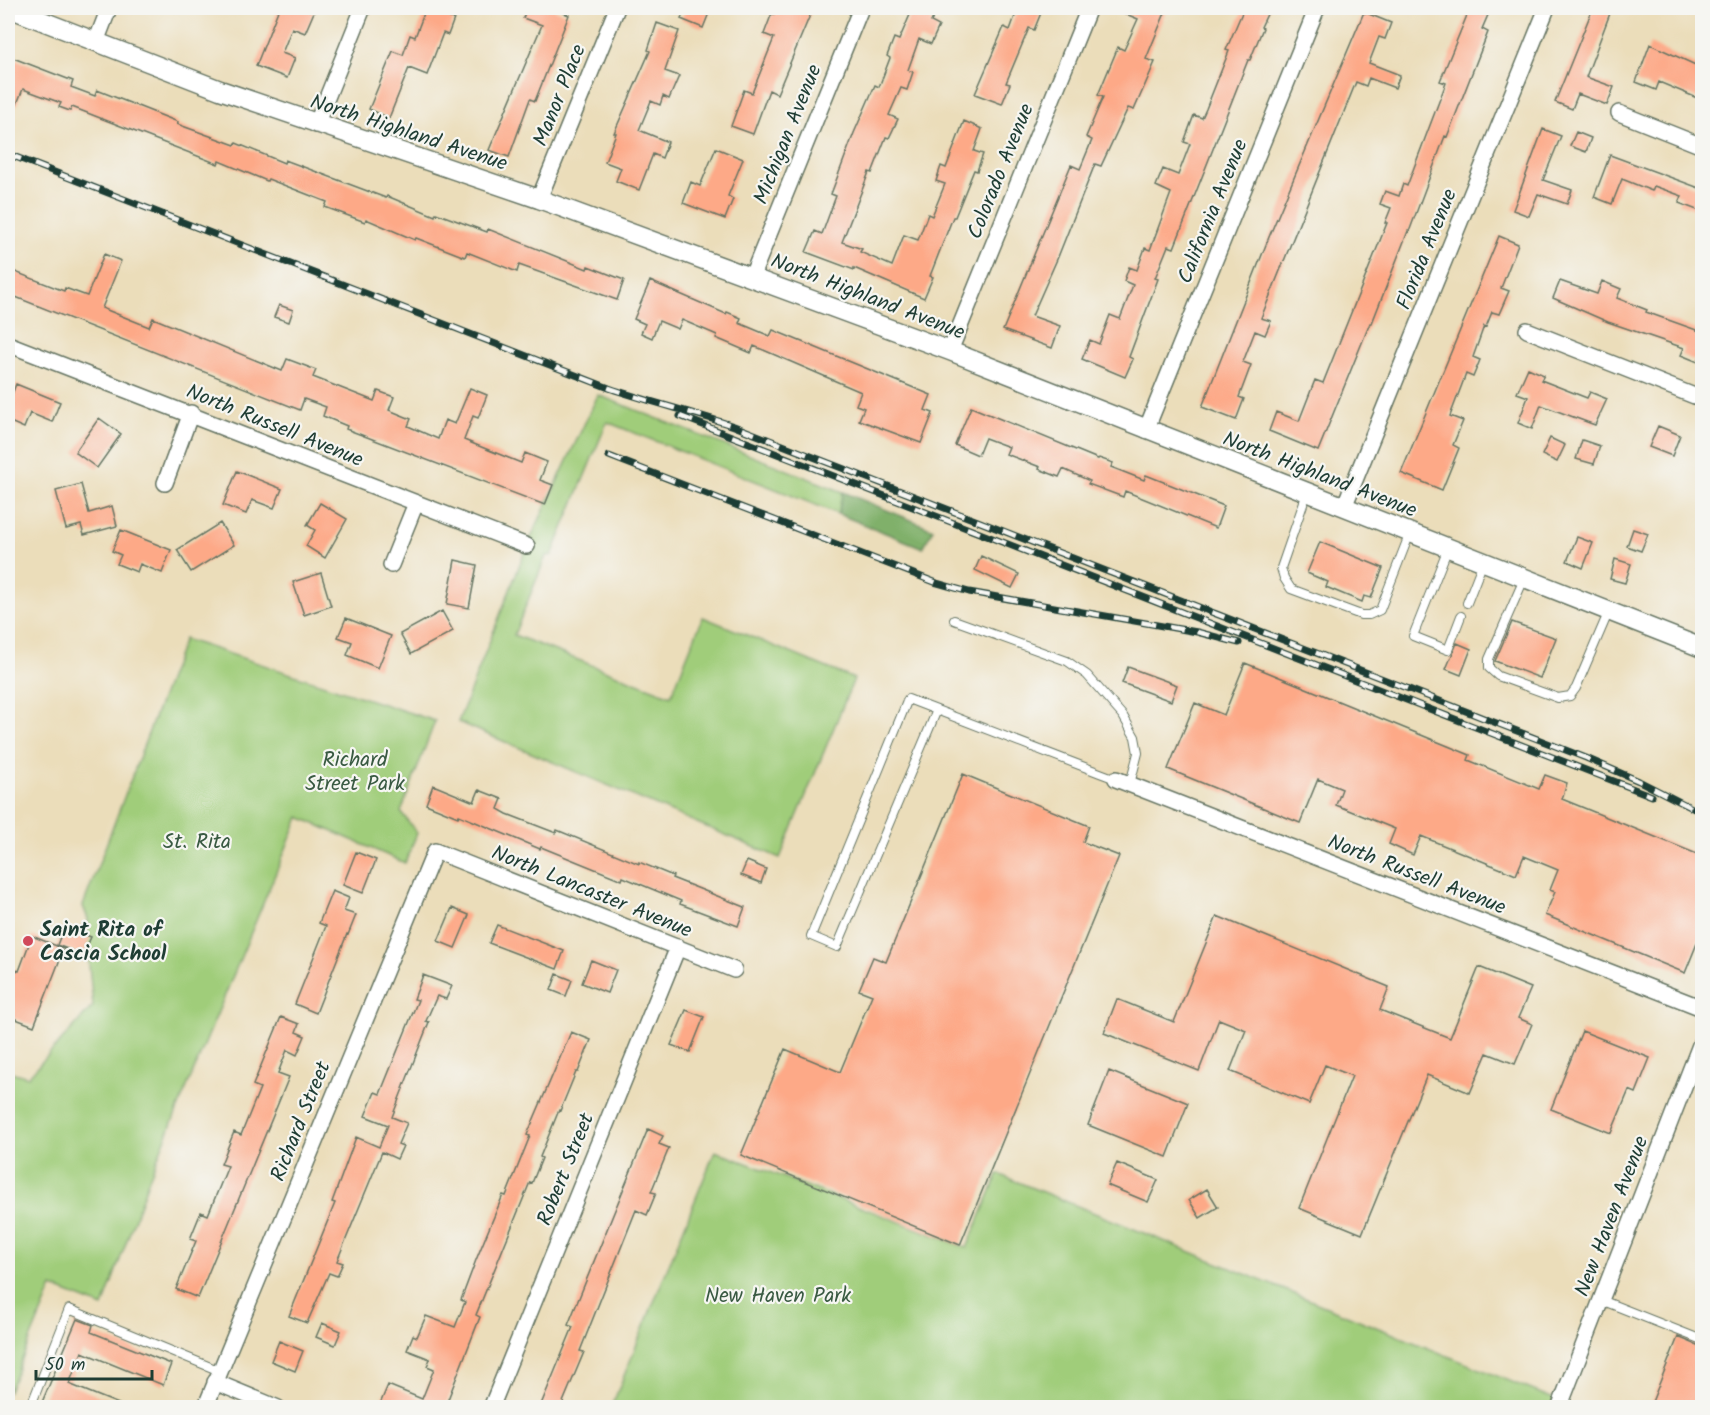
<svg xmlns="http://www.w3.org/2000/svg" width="1710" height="1415" font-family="Kalam,sans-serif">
	<rect width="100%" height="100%" fill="#f6f6f2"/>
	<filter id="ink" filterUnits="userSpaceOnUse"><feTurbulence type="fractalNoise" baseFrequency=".0167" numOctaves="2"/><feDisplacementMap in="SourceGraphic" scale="12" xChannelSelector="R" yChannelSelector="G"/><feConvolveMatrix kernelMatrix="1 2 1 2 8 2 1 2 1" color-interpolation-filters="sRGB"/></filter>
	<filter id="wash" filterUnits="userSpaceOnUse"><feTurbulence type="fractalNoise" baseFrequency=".008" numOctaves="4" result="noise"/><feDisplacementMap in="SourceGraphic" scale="24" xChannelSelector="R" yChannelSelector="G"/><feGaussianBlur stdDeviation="1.35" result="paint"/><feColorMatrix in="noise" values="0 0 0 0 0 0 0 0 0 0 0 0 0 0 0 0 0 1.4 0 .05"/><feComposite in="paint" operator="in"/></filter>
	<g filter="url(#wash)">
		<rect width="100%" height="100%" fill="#ebddba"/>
		<!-- green -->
		<path fill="#a0cd7a" stroke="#608557" stroke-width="1.5" d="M598 395 843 492 838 514 607 422 552 555 546 556 514 635 671 696 703 617 854 679 780 858 458 722 527 546Z
			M184 639 435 721 401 812 417 833 405 863 299 817 150 1176 103 1307 52 1287 8 1393V1071L28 1077 93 1006 87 945 88 919 83 906Z
			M715 1151 967 1248 998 1174 1564 1403 1562 1408H611Z"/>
		<!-- forest -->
		<path fill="#80b06a" stroke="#50764f" stroke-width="1.5" d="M843 492 933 529 923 548 838 514Z"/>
		<g id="blocks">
			<!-- building -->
			<path fill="#fda987" d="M279 8H302L314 12 305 33 292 28 282 53 295 58 287 78 256 66Z
				M426 8H448L444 16 454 19 448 35 443 33 427 75 409 68 389 118 369 109 393 51 403 55 410 35 415 37Z
				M527 8H551L569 15 535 101 530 99 509 157 489 150 542 25 523 18Z
				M686 8H711L703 28 681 19Z
				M777 8H813L777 94 769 90 753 134 731 126 744 90 752 93 774 38 764 34 772 13 774 14Z
				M913 8H938L931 22 939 26 931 44 919 39 908 70 913 72 907 90 901 88 889 115 898 119 889 138 886 137 872 173 869 172 842 242 862 249 860 252 892 266 904 235 918 240 928 214 932 216 945 184 936 181 941 166 946 168 964 121 982 129 974 151 983 154 977 171 974 170 955 217H953L930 276 933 277 924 298 854 268V270L806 252 815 231 822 234 836 196 831 194 854 133 875 85 879 87 890 58 887 56 894 38 899 40Z
				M1018 8H1043L1034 30 1029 28 1006 83 1010 84 1002 104 975 94 1004 27 1010 30Z
				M1111 8H1167L1146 59 1155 62 1134 110 1128 108 1101 166 1095 164 1058 257 1032 316 1060 326 1052 348 1003 330 1071 165 1080 169 1092 140 1086 137 1103 97 1098 95 1118 47 1124 50 1138 19Z
				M1244 8H1270L1261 27 1263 28 1250 60H1248L1174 248 1168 246 1155 278 1158 279 1129 357 1133 359 1125 377 1082 359 1090 340 1099 344 1110 315 1120 319 1133 285 1124 281 1129 267 1137 270 1145 248 1150 250 1171 193 1156 186 1163 169 1178 175 1190 144 1184 142 1194 115 1202 118 1206 109 1229 51 1226 50Z
				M1470 8H1491L1482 29 1488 32 1447 137 1445 136 1409 232 1408 231 1372 323H1370L1318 451 1269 431 1276 412 1299 421 1315 380 1323 383 1387 223H1385L1391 208 1380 204 1385 191 1399 196 1403 184 1407 186 1446 83 1440 81Z
				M1593 8H1612L1586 77 1614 87 1607 105 1578 94 1572 109 1555 102Z
				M1364 12 1391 23 1385 39 1379 37 1369 63 1400 75 1395 88 1369 78 1366 86 1356 82 1261 318 1271 321 1265 335 1255 331 1243 362 1251 365 1239 397 1244 399 1236 420 1202 407 1269 237Z
				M657 23 679 31 665 71 679 76 669 99 663 96 660 105 651 101 639 130 668 142 662 158 653 154 639 190 616 181 621 168 605 162 616 133H614L650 51 648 50Z
				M1650 44 1702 68V100L1659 82 1656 90 1636 82Z
				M8 56 73 81 71 87 95 96 97 90 178 122 177 124 235 145 236 143 284 163 285 160 386 198 387 196 435 216 436 213 487 232 488 229 587 269 588 266 624 280 617 300 519 265 517 272 467 252 465 257 416 238 415 240 366 219 365 222 325 207 327 202 268 179 267 181 219 161 218 164 72 107 70 111 59 107 61 103 23 89 8 126Z
				M1543 129 1561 136 1543 180 1572 190 1567 204 1538 194 1529 216 1513 210Z
				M1576 132 1591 138 1586 152 1570 146Z
				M716 148 743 159 728 196 733 199 725 219 683 203 691 182 700 186Z
				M1610 155 1702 189V212L1679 203 1682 196 1654 186 1652 191 1622 179 1612 204 1594 197Z
				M1499 236 1518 244 1501 288 1509 291 1499 314 1492 312 1486 327 1484 326 1473 357 1480 360 1473 377 1466 374 1450 416 1463 421 1453 445 1459 448 1442 490 1401 473Z
				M104 254 121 261 102 308 149 327 153 318 282 371 287 359 316 370 313 377 374 401 378 391 394 397 389 410 411 419 408 426 438 439 445 420 455 424 470 388 487 395 478 418 473 416 464 440 521 463 525 453 547 462 540 480 553 485 545 505 346 429 347 426 323 416 326 407 304 399 300 410 8 294V269L64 291 65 288 87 296Z
				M650 281 726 314 727 312 741 318 739 323 770 336 773 330 931 395 925 410 933 413 921 443 859 420 864 408 856 405 861 392 754 346 751 353 716 338 717 335 682 320 678 329 659 321 652 338 641 333 645 324 634 319Z
				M1560 281 1597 294 1602 281 1621 289 1617 298 1647 310 1646 312 1702 332V351L1698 362 1681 355 1684 348 1608 322 1553 298Z
				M279 305 293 310 289 322 274 317Z
				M1528 368 1544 375 1541 380 1587 398 1590 392 1607 399 1595 425 1541 405 1532 429 1518 423 1528 397 1517 393Z
				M16 384 60 402 52 422 30 413 24 428 8 421V405Z
				M971 407 1098 459 1099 458 1113 463 1111 467 1144 480 1146 475 1224 506 1216 528 1125 491 1123 497 1088 484 1090 481 1063 469 1059 477 1039 469 1040 467 1006 454 1009 447 985 438 978 455 955 445Z
				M99 418 121 434 97 468 75 452Z
				M1658 426 1680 435 1672 456 1649 447Z
				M1550 438 1565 445 1557 462 1542 455Z
				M1582 440 1600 446 1594 464 1576 459Z
				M237 471 282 489 274 508 252 500 246 514 223 505Z
				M81 484 89 513 112 506 117 526 84 535 81 525 66 529 56 491Z
				M320 503 347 519 325 558 306 546 315 530 307 525Z
				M220 523 234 545 191 572 177 550Z
				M1633 529 1648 534 1641 551 1627 546Z
				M121 530 171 550 162 573 140 564 137 572 117 564 121 555 112 551Z
				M1577 537 1593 543 1583 568 1567 561Z
				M1320 542 1383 568 1371 598 1364 596 1362 602 1326 587 1328 582 1307 573Z
				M981 556 1019 574 1012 588 975 570Z
				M1615 559 1631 564 1625 583 1610 579Z
				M455 560 477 565 469 608 447 604Z
				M321 573 331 606 304 615 293 582Z
				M442 611 453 631 411 654 400 634Z
				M346 618 391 636 378 668 347 655 352 642 338 637Z
				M1512 622 1556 638 1540 678 1495 661Z
				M1457 643 1471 649 1461 675 1446 669Z
				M1245 663 1470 755 1468 760 1539 789 1545 775 1567 783 1562 799 1702 856V931L1685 973 1545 915 1555 892 1550 890 1558 870 1524 856 1516 875 1421 836 1413 855 1389 844 1395 829 1336 805 1342 789 1318 779 1300 823 1168 769 1195 703 1224 715Z
				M1128 667 1177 685 1171 701 1122 683Z
				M963 774 1089 826 1083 842 1119 856 960 1245 741 1155 785 1049 840 1072 872 995 859 990 873 957 886 962Z
				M433 785 474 802 479 790 502 799 498 809 507 814 556 833 557 830 639 864V862L673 876 672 878 745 907 738 926 680 904 681 901 623 877 622 880 541 847 540 849 459 815 458 817 426 804Z
				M356 852 376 860 363 893 343 885Z
				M747 861 766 869 761 883 741 875Z
				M332 891 349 898 344 911 356 915 348 935 347 934 316 1013 295 1004 326 926 319 923Z
				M452 908 469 915 455 948 438 941Z
				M1217 916 1389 987 1380 1010 1450 1038 1479 967 1531 988 1518 1018 1532 1024 1515 1064 1487 1053 1470 1093 1427 1075 1362 1234 1299 1208 1352 1076 1325 1065 1309 1104 1230 1071 1246 1030 1219 1019 1199 1071 1104 1033 1117 999 1174 1022Z
				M497 925 564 951 557 969 489 943Z
				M64 927 91 937 83 955 57 945Z
				M32 936 64 949 34 1026 8 1016V967L19 971Z
				M591 960 616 970 607 993 582 983Z
				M557 974 572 980 566 996 551 990Z
				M423 975 452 986 446 999 437 996 426 1021 429 1022 392 1117 407 1123 398 1144 403 1146 397 1159 382 1152 337 1261 343 1263 337 1276 329 1273 307 1323 289 1316 335 1203 332 1202 356 1137 379 1147 388 1125 365 1116 375 1092 380 1094 418 1000 414 999Z
				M686 1010 704 1017 690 1052 671 1045Z
				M281 1017 299 1024 296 1032 305 1036 297 1055 287 1050 278 1073 289 1077 198 1298 176 1289 196 1241 190 1239 201 1212 208 1215 228 1166 221 1164 234 1132 241 1135 260 1088 253 1085Z
				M1582 1031 1650 1058 1636 1093 1629 1090 1611 1133 1551 1109Z
				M571 1032 591 1040 578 1072H576L560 1111 559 1110 540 1157 542 1158 532 1183 530 1182 476 1315 480 1317 445 1407H389L380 1404 388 1385 422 1399 434 1369 427 1366 430 1359 407 1350 413 1335 417 1337 426 1316 455 1327 465 1302 461 1300 476 1260 503 1195 506 1196 530 1136 527 1135Z
				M1109 1071 1188 1103 1167 1157 1088 1125Z
				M648 1129 663 1136 659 1144 669 1148 651 1192 656 1193 647 1215 636 1210 580 1351 584 1352 561 1407H540L573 1327 568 1325Z
				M1117 1163 1158 1180 1148 1202 1107 1185Z
				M1207 1189 1218 1207 1200 1218 1189 1200Z
				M77 1319 93 1325 91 1332 171 1364 163 1385 82 1352 69 1384 126 1407H40Z
				M322 1323 341 1331 335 1345 316 1337Z
				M1678 1337 1702 1347V1407H1650Z
				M279 1341 303 1351 295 1371 271 1361Z"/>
		</g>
	</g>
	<g filter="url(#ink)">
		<use href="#blocks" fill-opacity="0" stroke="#667563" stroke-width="1.5"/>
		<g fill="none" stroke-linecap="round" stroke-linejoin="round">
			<!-- service casing -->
			<g stroke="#667563" stroke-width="10">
				<path id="service" d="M1307 493 1281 568 1284 578 1291 589 1361 615H1369L1380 610 1410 533
					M1448 548 1413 636 1448 650 1461 616
					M1524 579 1489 659V668L1498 676 1558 698 1570 696 1576 688 1609 611
					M1467 603 1483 562
					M954 620 1067 661 1087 675 1123 716 1135 737 1138 753 1130 784
					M937 710 837 947 811 936 908 699 1100 773 1116 779
					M1601 1300 1702 1340
					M30 1408 69 1309 220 1371"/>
			</g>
			<!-- minor casing -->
			<g stroke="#667563" stroke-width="18">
				<path id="minor" d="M96 42 109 8
					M1619 113 1702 146
					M316 125 363 8
					M539 199 617 8
					M752 276 861 8
					M1527 330 1702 399
					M8 344 527 546
					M950 351 1089 8
					M1146 430 1317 8
					M165 483 191 413
					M1344 507 1547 8
					M391 565 416 503
					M1116 779 1702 1008
					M215 1382 278 1408
					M205 1408 435 851 734 970
					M491 1408 678 947
					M1559 1408 1702 1040"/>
			</g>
			<!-- tertiary casing -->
			<g stroke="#667563" stroke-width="21">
				<path id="tertiary" d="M9 8 220 90 539 199 950 351 1702 648"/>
			</g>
			<!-- service -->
			<use href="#service" stroke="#fff" stroke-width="8"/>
			<!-- minor -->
			<use href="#minor" stroke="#fff" stroke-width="15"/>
			<!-- tertiary -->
			<use href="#tertiary" stroke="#fff" stroke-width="18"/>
			<!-- rail casing -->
			<g stroke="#1f3d34" stroke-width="7">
				<path id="rail" d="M8 154 609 388C650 402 692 412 734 426L1586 758 1639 781 1702 813
					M680 416 1652 796
					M609 456 937 583 969 592 1197 632 1239 643"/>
			</g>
			<!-- rail -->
			<use href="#rail" stroke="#f6f6f2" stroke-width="4.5" stroke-dasharray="14" stroke-linecap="butt"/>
		</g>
	</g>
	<!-- markers -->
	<circle fill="#d1495b" stroke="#f6f6f2" stroke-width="2" cx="28" cy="941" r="6"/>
	<g text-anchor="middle" stroke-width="4.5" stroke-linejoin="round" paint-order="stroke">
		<!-- street labels -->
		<g font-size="21" fill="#1f3d34" stroke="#f6f6f2">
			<text transform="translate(559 95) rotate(-68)" y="7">Manor Place</text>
			<text transform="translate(409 132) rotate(18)" y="7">North Highland Avenue</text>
			<text transform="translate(787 134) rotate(-68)" y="7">Michigan Avenue</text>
			<text transform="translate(1000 171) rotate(-68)" y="7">Colorado Avenue</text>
			<text transform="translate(1212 211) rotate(-68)" y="7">California Avenue</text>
			<text transform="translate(1426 249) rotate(-68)" y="7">Florida Avenue</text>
			<text transform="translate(868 296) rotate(21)" y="7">North Highland Avenue</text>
			<text transform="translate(275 425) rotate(22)" y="7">North Russell Avenue</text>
			<text transform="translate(1320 474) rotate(21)" y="7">North Highland Avenue</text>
			<text transform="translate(1417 874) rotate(21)" y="7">North Russell Avenue</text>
			<text transform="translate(592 891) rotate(22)" y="7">North Lancaster Avenue</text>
			<text transform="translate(300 1121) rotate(-68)" y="7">Richard Street</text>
			<text transform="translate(565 1169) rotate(-68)" y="7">Robert Street</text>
			<text transform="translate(1611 1216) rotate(-69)" y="7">New Haven Avenue</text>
		</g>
		<!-- park labels -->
		<g font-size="21" fill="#395a42" stroke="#f6f6f2">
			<text x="355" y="766">Richard<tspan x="355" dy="24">Street Park</tspan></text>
			<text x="197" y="848">St. Rita</text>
			<text x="778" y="1302">New Haven Park</text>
		</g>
		<!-- poi labels -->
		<g font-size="21" font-weight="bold" fill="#1f3d34" stroke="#f6f6f2" text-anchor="start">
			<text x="40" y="936">Saint Rita of<tspan x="40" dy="24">Cascia School</tspan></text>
		</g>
	</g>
	<!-- margin -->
	<rect width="1710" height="1415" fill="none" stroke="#f6f6f2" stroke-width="30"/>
	<!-- scale -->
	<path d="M36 1370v9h116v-9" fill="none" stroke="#1f3d34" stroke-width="3"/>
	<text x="45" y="1370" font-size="18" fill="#1f3d34" stroke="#f6f6f2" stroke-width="4.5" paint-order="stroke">50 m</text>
</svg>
